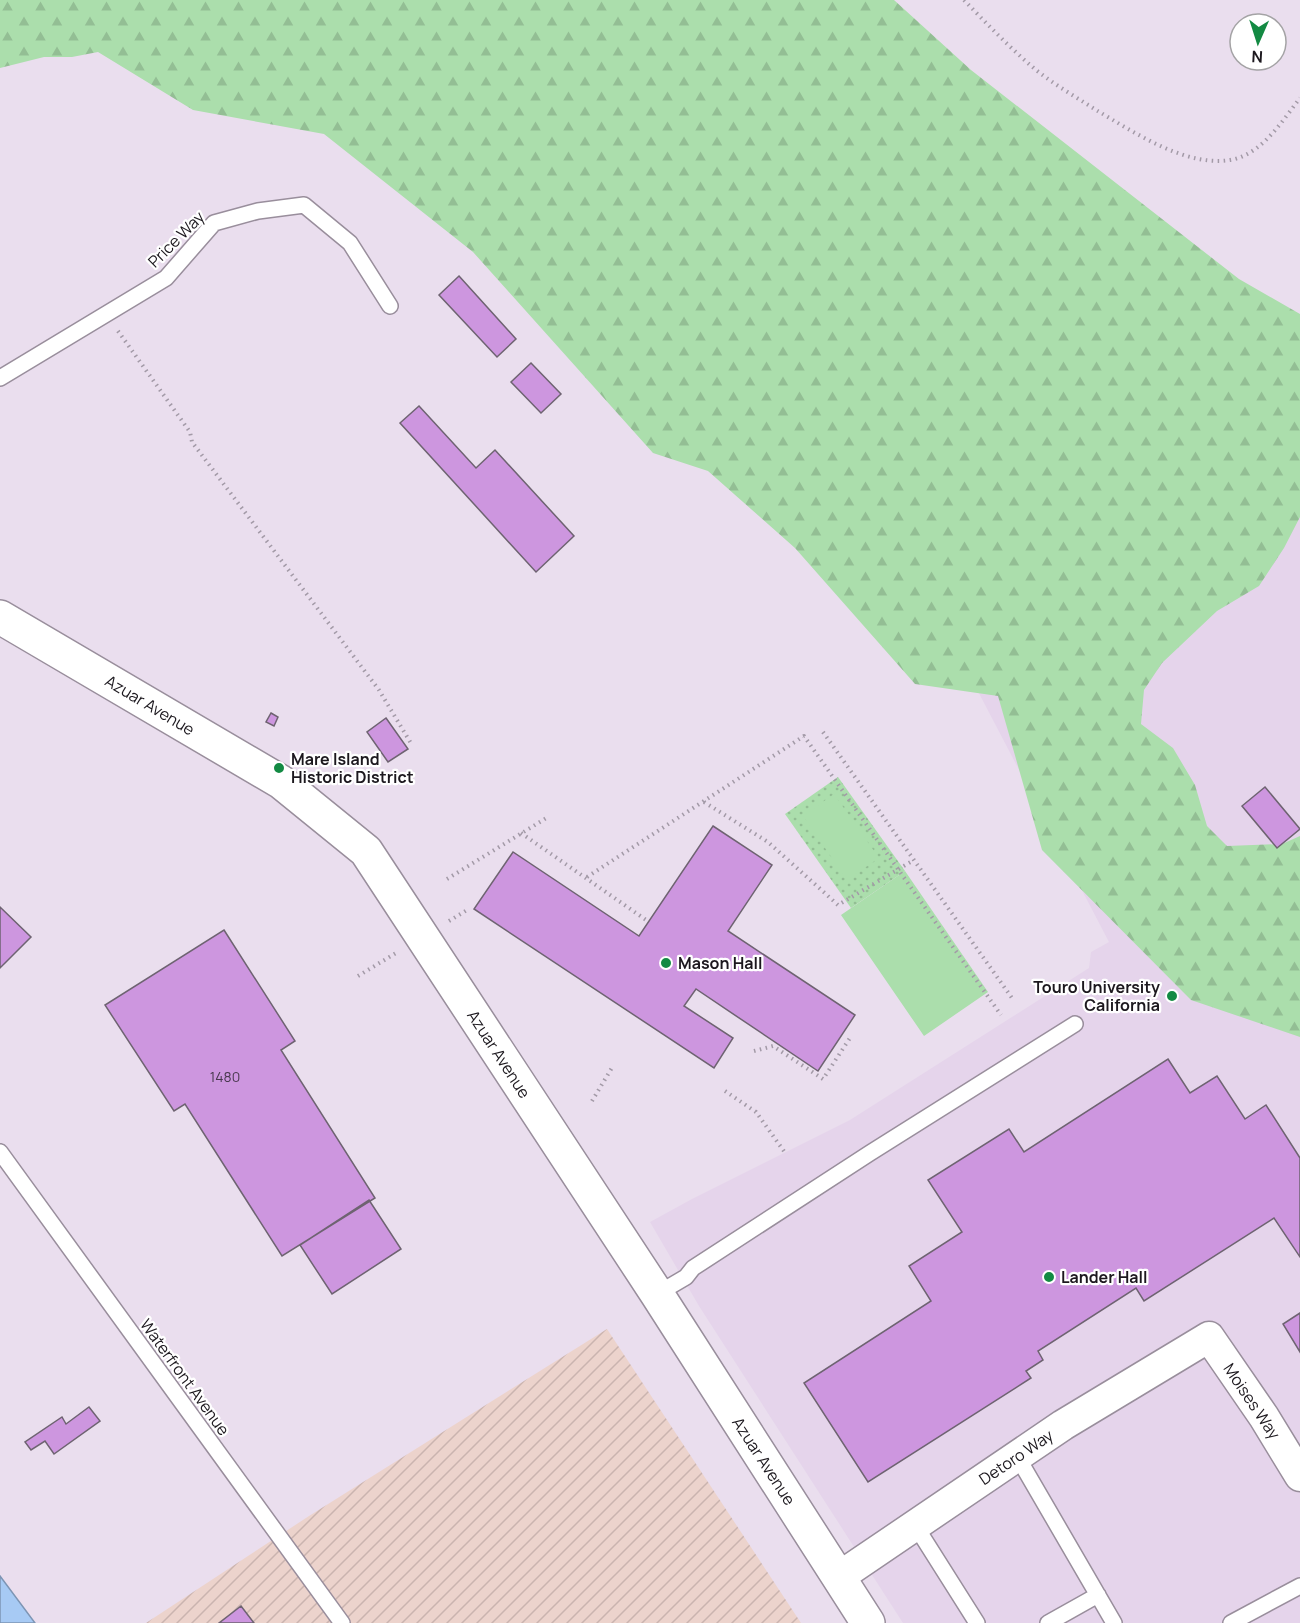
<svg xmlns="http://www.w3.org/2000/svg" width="1300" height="1623" font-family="Manrope,sans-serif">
	<defs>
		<pattern id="industrial-furrows" width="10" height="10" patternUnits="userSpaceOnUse" patternTransform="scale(1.5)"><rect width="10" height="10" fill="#ecd3cc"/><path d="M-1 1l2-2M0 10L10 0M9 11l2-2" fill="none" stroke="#cab4af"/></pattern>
		<pattern id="forest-firs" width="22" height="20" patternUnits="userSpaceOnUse" patternTransform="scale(1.5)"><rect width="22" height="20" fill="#abdeac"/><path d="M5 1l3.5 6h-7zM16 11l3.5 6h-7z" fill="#93be94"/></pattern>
		<pattern id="park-dots" width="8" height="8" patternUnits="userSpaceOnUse" patternTransform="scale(1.5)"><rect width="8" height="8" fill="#abdeac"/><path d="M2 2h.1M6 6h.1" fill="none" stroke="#93be94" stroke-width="1.8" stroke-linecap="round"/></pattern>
	</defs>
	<rect width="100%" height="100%" fill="#eadeee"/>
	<!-- built -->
	<path fill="#e5d4eb" d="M1300 375V1623H903L699 1306 650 1222 692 1199 850 1120 1089 968 1091 952 1109 942 948 634Z"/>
	<!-- industrial -->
	<path fill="url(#industrial-furrows)" d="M607 1329 801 1623H146L309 1516Z"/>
	<!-- forest -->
	<path fill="url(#forest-firs)" d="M0 0H894L971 70 1239 279 1300 314V517L1284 548 1259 586 1217 611 1162 663 1144 690 1141 724 1173 748 1195 785 1207 826 1227 846 1282 844 1300 836V1037L1191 1000 1042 850 998 696 915 684 795 548 708 471 653 453 473 252 324 134 193 110 98 52 72 57H44L0 68Z"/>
	<!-- park -->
	<path fill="url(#park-dots)" d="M838 777 905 871 851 908 785 814Z"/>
	<!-- garden -->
	<path fill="#abdeac" d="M834 794 879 858 847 880 803 816Z
		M905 871 988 992 924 1036 841 915Z"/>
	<!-- water -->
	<path fill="#a7caf4" stroke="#7d95b4" stroke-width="1.5" d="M0 1576 35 1623H0Z"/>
	<!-- building -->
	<path fill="#cd96df" stroke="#6e6371" stroke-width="1.5" d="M459 276 516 339 497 357 439 295Z
		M531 363 561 394 541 413 511 382Z
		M419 406 476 468 495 450 574 536 536 572 400 423Z
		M271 713 278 717 274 726 266 722Z
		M386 718 408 749 388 762 367 732Z
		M1265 787 1300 829 1277 848 1242 806Z
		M713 826 772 865 728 931 855 1015 818 1071 696 989 684 1006 733 1038 714 1068 474 909 513 852 639 936Z
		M0 907 31 937 0 968Z
		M224 930 295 1041 281 1050 375 1198 282 1256 185 1104 174 1111 105 1005Z
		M1168 1059 1190 1093 1217 1076 1245 1119 1266 1105 1300 1158V1257L1274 1218 1144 1301 1136 1288 1038 1351 1043 1360 1026 1371 1031 1378 868 1482 804 1383 931 1301 909 1266 962 1232 928 1180 1009 1129 1024 1152Z
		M369 1200 401 1249 332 1294 300 1245Z
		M1300 1313V1352L1283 1324Z
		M89 1407 100 1421 54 1454 45 1441 31 1450 25 1442 62 1417 66 1424Z
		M241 1606 254 1623H219Z"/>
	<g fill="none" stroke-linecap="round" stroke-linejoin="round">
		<!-- service casing -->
		<g stroke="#998e9c" stroke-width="18">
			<path id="service" d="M0 378 166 278 214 223 258 211 304 205 350 243 390 306
				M0 1152 342 1623
				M657 1294 686 1277 693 1268 870 1153 1075 1024
				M1017 1456 1114 1623
				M915 1525 977 1623
				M1048 1623 1098 1595
				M1231 1623 1300 1586"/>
		</g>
		<!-- minor casing -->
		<g stroke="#998e9c" stroke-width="33">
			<path id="minor" d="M839 1577 1063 1425 1209 1337 1264 1417 1300 1476"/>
		</g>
		<!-- tertiary casing -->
		<g stroke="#998e9c" stroke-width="36">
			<path id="tertiary" d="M0 617 281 782 366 851 657 1294 868 1623"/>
		</g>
		<!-- path -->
		<path stroke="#a39aa7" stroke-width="4" stroke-dasharray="1.5 4.5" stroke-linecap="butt" d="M964 0C987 24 1010 48 1036 70 1055 85 1076 97 1096 110 1134 132 1189 170 1235 159 1264 151 1283 120 1300 98
			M118 331 190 432 192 442 379 690 412 745
			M823 732 1012 998
			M704 802 768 842 838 905 914 860
			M521 833 649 922
			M587 877 804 736 1001 1015
			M447 879 548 817
			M449 921 467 910
			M358 976 396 953
			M754 1051 773 1046 823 1079 850 1038
			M725 1091 756 1112 786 1154
			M592 1101 613 1066"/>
		<!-- service -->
		<use href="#service" stroke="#fff" stroke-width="15"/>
		<!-- minor -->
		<use href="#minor" stroke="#fff" stroke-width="30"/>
		<!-- tertiary -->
		<use href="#tertiary" stroke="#fff" stroke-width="33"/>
	</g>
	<!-- markers -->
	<g fill="#138a43" stroke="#fff" stroke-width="2">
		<circle cx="279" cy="768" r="6"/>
		<circle cx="666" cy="963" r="6"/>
		<circle cx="1172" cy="996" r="6"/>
		<circle cx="1049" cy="1277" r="6"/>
	</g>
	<g text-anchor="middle" stroke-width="4.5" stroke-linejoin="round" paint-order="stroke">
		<!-- number labels -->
		<g font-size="14" fill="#48384e">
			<text x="225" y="1082">1480</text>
		</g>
		<!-- street labels -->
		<g font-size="16" fill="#1c181e" stroke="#fff">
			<text transform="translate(176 239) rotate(-45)" y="6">Price Way</text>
			<text transform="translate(150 705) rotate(31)" y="6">Azuar Avenue</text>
			<text transform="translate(499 1054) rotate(57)" y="6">Azuar Avenue</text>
			<text transform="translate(185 1377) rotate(54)" y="6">Waterfront Avenue</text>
			<text transform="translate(1252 1401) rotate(56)" y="6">Moises Way</text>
			<text transform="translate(1016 1457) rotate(-34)" y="6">Detoro Way</text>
			<text transform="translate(764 1461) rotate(57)" y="6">Azuar Avenue</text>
		</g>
		<!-- poi labels -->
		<g font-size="16" font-weight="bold" fill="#1c181e" stroke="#fff" text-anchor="start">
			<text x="291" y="765">Mare Island<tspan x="291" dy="18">Historic District</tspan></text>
			<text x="678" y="969">Mason Hall</text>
			<text x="1160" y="993" text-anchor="end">Touro University<tspan x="1160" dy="18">California</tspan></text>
			<text x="1061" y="1283">Lander Hall</text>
		</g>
	</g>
	<!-- north arrow -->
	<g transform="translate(1258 42) rotate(183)"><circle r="28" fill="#ffffff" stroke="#a4a3a5" stroke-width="1.5"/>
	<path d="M0-4.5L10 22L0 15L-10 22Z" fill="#138a43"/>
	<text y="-9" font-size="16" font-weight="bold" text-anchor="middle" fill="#1c181e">N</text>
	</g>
</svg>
